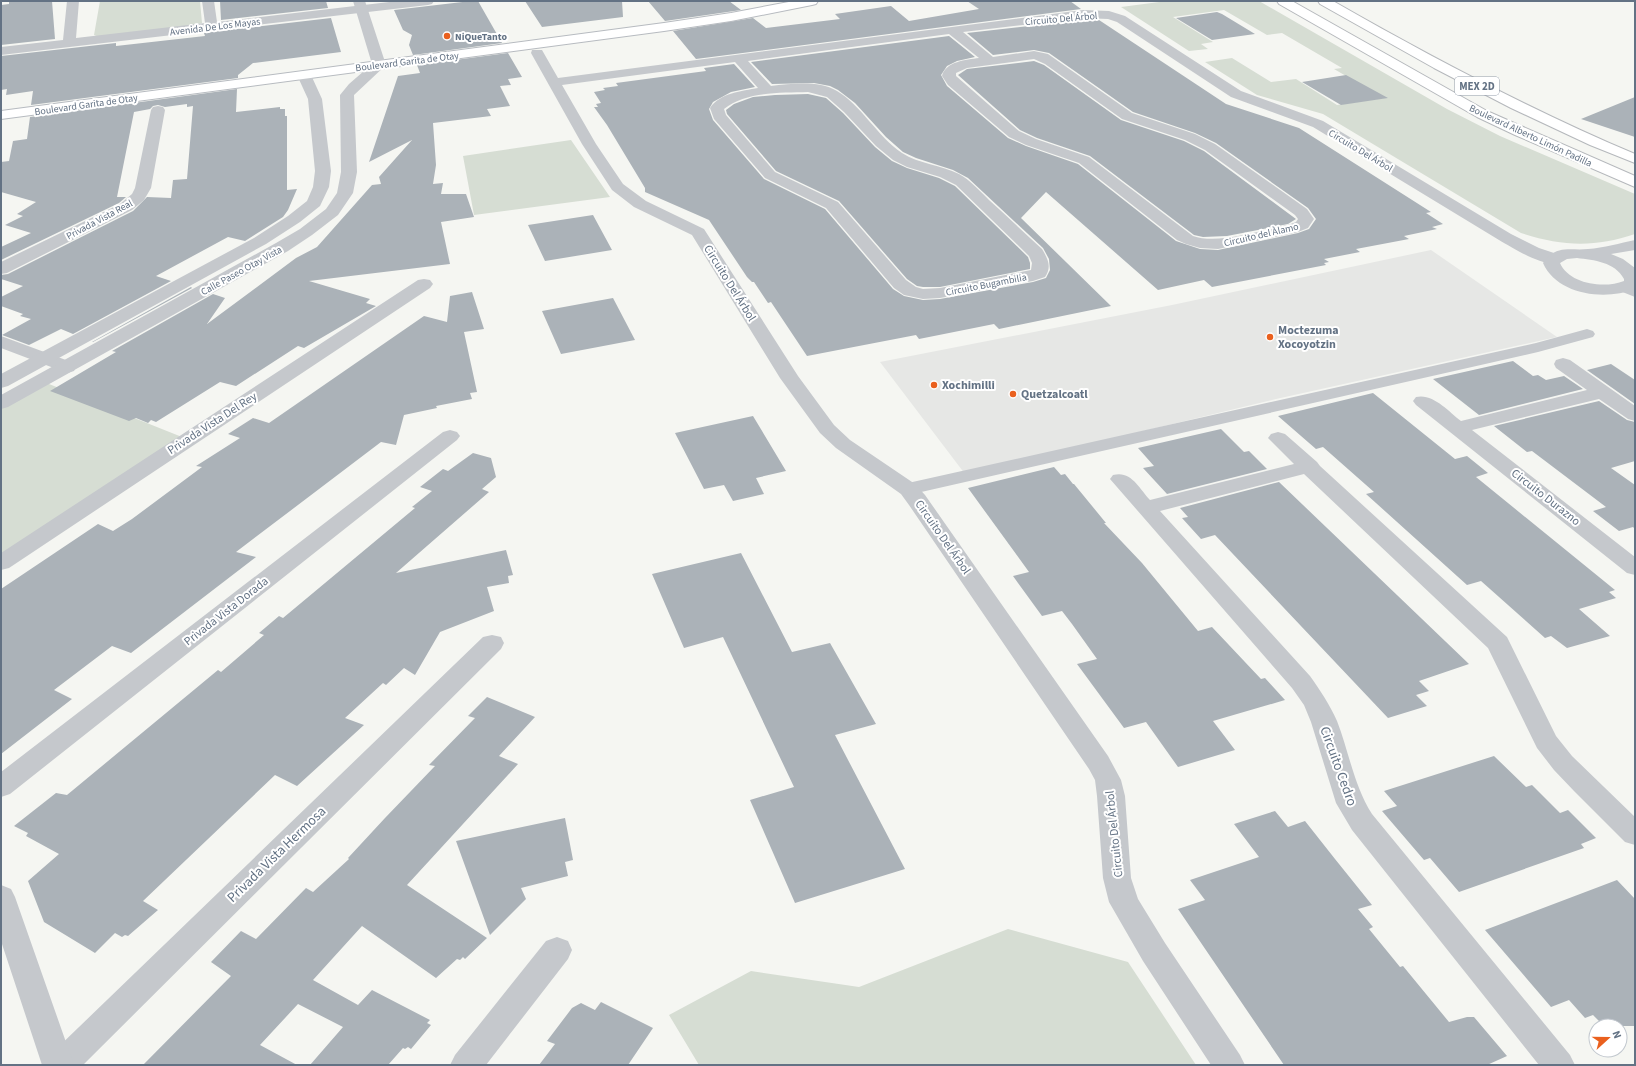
<svg xmlns="http://www.w3.org/2000/svg" width="1636" height="1066" font-family="'Source Sans 3',sans-serif">
	<rect width="100%" height="100%" fill="#f5f6f2"/>
	<!-- built -->
	<path fill="#e6e7e5" d="M1431 250 1557 337 1276 399 965 474 880 362 1172 305Z"/>
	<!-- green -->
	<path fill="#d6ddd3" d="M100 1H200L202 23 195 25 99 37 94 35Z
		M1167 1H1259L1447 109 1500 136 1635 194V234C1594 248 1561 246 1521 233L1323 114 1257 95 1205 62 1232 58 1271 82 1296 79 1337 105 1384 98 1334 69 1342 68 1282 33 1267 35 1224 10 1173 17 1213 42 1201 44 1208 49 1189 51 1121 7Z
		M571 140 610 197 474 215 463 156Z
		M44 382 192 441 1 564V405Z
		M1008 929 1128 962 1196 1065H699L669 1015 751 971 859 987Z"/>
	<!-- building -->
	<path fill="#abb2b8" d="M9 1H52L55 39 1 45V5L9 4Z
		M220 1H326L328 8 221 20Z
		M471 1H478L502 43 413 55 409 45 412 35 403 30 394 10Z
		M525 1H622L623 17 542 27Z
		M648 1H729L741 10 665 21Z
		M967 1H1070L1081 9 696 59 673 31 753 18 766 28 840 19 835 14 891 6 909 21 979 9Z
		M1217 12 1222 14 1255 34 1212 40 1176 18Z
		M331 18 341 52 253 63 238 75V78L31 105 33 91 6 95 7 89 1 90V56L116 43V46L205 36 204 33Z
		M1083 20H1099L1226 104 1299 128 1431 212 1426 213 1443 224 1432 227 1437 229 1404 236 1409 239 1356 249 1360 252 1324 259 1329 262 1324 263 1326 265 1212 287 1204 280 1158 290 1046 192 1021 218 1111 306 999 329 994 324 919 339 916 335 807 356 771 302 768 303 754 282H752L747 277 709 220 645 192V188L607 125 594 107H598L596 104 601 103 594 92 605 90 603 88 618 86 616 83 706 71 704 68 734 64 755 87 731 92 713 102 709 109 713 120 764 179 825 209 893 289 904 296 923 300 940 299 1033 282 1046 278 1050 270 1049 259 1043 248 968 178 953 170 916 158 903 152 886 137 855 103 838 90 830 86 814 83 772 84 751 62 949 36 975 57 957 61 947 66 941 75 947 86 1008 138 1026 146 1078 164 1176 241 1200 249 1218 250 1298 233 1309 229 1316 219 1308 208 1216 143 1195 133 1133 112 1049 53 1034 50 993 55 967 33Z
		M508 53 522 77 508 79 511 85 500 86 510 106 487 109 491 116 433 123 436 165 433 184 443 183 441 194H466L474 217 441 222 450 264 309 281 370 299 366 303 376 306 304 348 298 346 236 386 220 382 156 422 151 420 148 423 136 418 129 421 50 391 116 352 112 351 213 294 225 298 207 324 296 258 317 247 372 185 381 184 379 177 412 140 369 162 398 76 420 73 417 65Z
		M1034 61 1044 65 1121 120 1184 141 1204 151 1296 219 1288 224 1227 236 1203 237 1194 235 1090 156 1037 138 1020 130 958 75 967 69Z
		M1346 75 1388 98 1341 105 1302 82Z
		M237 89 236 112 280 107V109H285V116H287V190L297 189 288 210 283 217 245 241 228 237 156 276 171 281 73 334 61 329 29 345 2 335 31 319 20 316 23 314 1 306V297L23 286 1 279V275L8 274 133 211 147 197 171 198 173 180 187 179 193 106 187 107V104L165 107 158 105 153 106 150 109 134 112 117 197H126L119 203 1 260V247L31 233 5 225 23 216 17 214 36 202 1 192V162L9 161 13 141 27 139 30 117Z
		M808 94 826 98 843 113 875 147 892 161 907 168 939 178 955 186 1028 257 1030 263V269L940 287H923L917 286 907 279 839 201 776 171 727 114 726 110 734 104 753 97 775 95Z
		M1635 97V137L1581 119Z
		M593 215 612 250 545 261 528 225Z
		M191 287 192 288 93 342H92Z
		M472 292 484 329 464 332 477 392 470 393 472 399 436 406 437 408 404 415 396 445 381 442 236 552 256 557 131 653 112 646 54 690 72 699 1 754V589L98 524 113 531 132 519 202 467 196 466 240 438 228 434 253 418 269 423 424 316 447 322 450 296Z
		M613 298 635 340 561 354 542 311Z
		M1513 361 1533 376 1538 375 1546 380 1564 376 1583 389 1479 415 1433 379Z
		M1611 364 1635 380V404L1587 370Z
		M1373 393 1455 459 1467 456 1488 473 1476 477 1615 590 1609 592 1616 598 1579 609 1610 636 1567 648 1551 636 1545 638 1481 581 1467 585 1366 494 1374 492 1323 447 1316 449 1278 416Z
		M1599 401 1627 420 1635 422V461L1611 468 1635 485V529L1633 527 1619 531 1593 511 1606 507 1532 451 1527 452 1494 426Z
		M753 416 786 471 756 478 764 494 733 501 724 485 704 489 675 433Z
		M1221 429 1244 452 1249 451 1267 469 1167 494 1143 468 1154 466 1138 448Z
		M473 453 491 458 496 477 482 489 489 492 396 573 506 550 513 575 508 576 509 583 487 587 494 611 440 632 415 675 404 668 386 685 383 683 345 718 364 725 297 786 275 775 143 901 158 910 128 936 125 935 122 937 115 933 95 953 44 922 28 881 59 854 26 836 28 833 14 826 56 793 67 795 218 670 221 672 264 635 259 633 279 616 283 618 415 508 412 507 432 491 420 487 443 469 448 471Z
		M1054 467 1061 475 1065 474 1073 484H1074L1106 523H1104L1142 563 1198 631 1212 627 1261 679 1265 678 1285 700 1213 721 1235 750 1178 767 1146 722 1124 728 1077 664 1097 659 1072 624 1062 611 1042 616 1013 576 1029 572 968 488Z
		M1279 482 1469 664 1419 681 1429 691 1416 695 1427 706 1388 718 1215 535 1201 539 1182 518 1188 517 1180 508Z
		M741 553 792 652 830 643 876 724 835 735 905 869 795 903 750 800 794 787 723 637 684 648 652 574Z
		M487 697 535 717 499 756 518 764 407 885 487 938 465 959 463 957 460 960 457 959 436 978 362 926 313 980 358 1005 372 990 430 1020 427 1023 431 1025 411 1049 408 1047 405 1049 403 1048 388 1065H310L343 1027 298 1004 260 1045 297 1065H143L231 976 211 962 241 931 256 939 306 888 313 892 349 859 348 858 385 818 435 766 429 765 475 718 468 716Z
		M1494 756 1526 787 1532 785 1560 813 1568 810 1596 838 1581 844 1584 848 1459 892 1430 858 1424 860 1382 811 1397 806 1384 791Z
		M1275 811 1288 827 1305 821 1335 859 1372 905 1358 909 1373 927 1369 929 1400 967 1403 966 1449 1022 1467 1017H1474L1507 1056 1487 1065H1284L1178 909 1205 900 1190 880 1259 857 1234 824Z
		M565 818 573 860 565 862 568 876 521 888 526 899 490 935 456 841Z
		M1617 880 1635 899V1026H1604L1593 1015 1585 1018 1569 1000 1551 1007 1485 930Z
		M601 1002 653 1028 628 1065H539L555 1044 547 1041 572 1008 581 1003 595 1010Z"/>
	<g fill="none" stroke-linecap="round" stroke-linejoin="round">
		<!-- secondary casing -->
		<g stroke="#b7bbc0" stroke-width="2">
			<path id="secondary" d="M794 1H818L816 4 812 5 731 21 664 31 1 119V111L664 23 731 13Z"/>
		</g>
		<!-- trunk casing -->
		<g stroke="#b5b8bc" stroke-width="2">
			<path id="trunk" d="M1277 1H1292L1487 111 1635 176V187L1515 135 1477 117 1279 4Z
				M1318 1H1333C1431 57 1531 110 1635 154V163L1590 145 1511 108 1434 68 1320 4Z"/>
		</g>
		<!-- pedestrian -->
		<path fill="#c5c8cc" fill-rule="evenodd" d="M1587 329 1593 331 1595 334 1593 337 1538 352 908 495 902 493 899 489 902 485 908 483 1536 343Z"/>
		<!-- minor -->
		<path fill="#c5c8cc" fill-rule="evenodd" d="M67 1H79L76 38 205 23 202 1H214L217 22 398 1H434L432 4 428 5 1 55V47L63 40Z
			M1083 10 1109 11 1125 16 1241 91 1323 121 1511 234 1539 248 1560 255 1562 259 1560 263C1542 267 1515 249 1499 240L1313 127 1231 97 1117 22 1108 19 1083 18 963 32 993 57 1034 51 1048 54 1132 113 1195 134 1215 144 1307 209 1314 219 1308 228 1298 232 1218 249 1200 248 1186 244 1177 240 1079 163 1026 145 1009 137 948 85 942 76C946 61 966 60 979 58L949 34 748 61 771 86C792 84 818 80 837 91 860 104 878 137 902 153 919 164 941 165 959 174 970 180 980 191 989 200 1007 216 1024 233 1042 249 1048 259 1052 267 1045 277L1033 281 940 298 923 299 904 295 894 288 826 208 765 178 714 119 710 108C720 93 742 91 758 88L735 62 562 85 596 144 623 184 646 201 704 229 798 376 834 425 850 440 915 484 925 495 1108 756 1121 780 1125 796 1131 878 1138 899 1165 943 1240 1055 1245 1065H1211L1143 961 1109 902 1103 878 1097 796 1095 780 1089 769 909 505 901 494 836 448 820 433 780 378 692 235 634 207 612 190 582 144 531 53 532 50H542L558 78ZM1034 59 1045 64 1122 119 1185 140 1205 150 1295 215 1298 219 1296 222 1288 225C1262 230 1218 245 1193 236L1089 157 1036 139 1019 131 956 76V73L967 68ZM808 92 827 97 844 112 876 146 893 160 907 167 940 177 956 185 1029 256 1032 263 1031 270 940 288 923 289 916 287 906 280 838 202 775 172 726 115 724 109C746 91 781 93 808 92Z
			M158 106 163 107 165 110 151 188 144 200 132 210 7 273 1 274V262L120 204 132 194 135 188 151 110 153 107Z
			M424 279 430 280 433 284 430 288 9 568 1 570V553L418 280Z
			M1626 282 1635 285V297L1620 291 1617 287 1620 283Z
			M1 336 74 363 76 367 74 371 67 373 1 348Z
			M1563 358 1570 360 1635 406V421L1628 419 1599 399 1472 430 1635 557V575L1627 573 1416 405 1413 401 1416 397C1433 393 1448 411 1461 421L1587 390 1556 368 1554 364 1556 360Z
			M450 430 457 432 460 436 457 440 10 794 1 797V772L443 432Z
			M1278 432 1285 434 1317 462 1320 466 1507 637 1556 736 1572 756 1635 817V845L1625 842 1574 791 1554 770 1537 748 1488 648 1304 474 1160 511 1310 676C1320 690 1330 705 1337 721 1349 752 1354 786 1372 814L1570 1055 1575 1065H1539L1352 830 1336 803 1311 722 1304 705 1292 688 1110 479 1113 475C1131 470 1139 488 1150 500L1294 464 1268 438 1271 434Z
			M492 635 501 637 504 643 501 649 83 1065H45L50 1055 483 637Z
			M557 937 568 941 572 950 568 959 486 1065H450L455 1055 546 941Z"/>
		<!-- tertiary -->
		<path fill="#c5c8cc" fill-rule="evenodd" d="M353 1H365L386 65 354 95 357 172 353 193 338 215 312 235 288 251 8 407 1 409V395L276 243 300 229 326 209 337 193 341 172 340 95 349 84 372 64Z
			M304 71 309 72 311 75 322 99 331 171 329 187 320 206 300 222 266 244 8 386 1 388V374L254 238 288 216 307 201 313 187 315 171 308 99 297 75 299 72Z
			M1635 240V250L1611 254 1623 259 1635 268V289C1605 301 1557 295 1543 263 1556 244 1570 251 1588 249 1604 248 1620 243 1635 240ZM1577 258C1594 260 1615 262 1624 279V281C1604 289 1569 284 1560 263L1567 259Z
			M1 885 11 889 15 897 74 1065H42L1 941Z"/>
		<!-- secondary -->
		<use href="#secondary" fill="#fff" fill-rule="evenodd"/>
		<!-- trunk -->
		<use href="#trunk" fill="#fff" fill-rule="evenodd"/>
	</g>
	<!-- markers -->
	<g fill="#ea601e" stroke="#fff" stroke-width="1.5">
		<circle cx="447" cy="36" r="4"/>
		<circle cx="1270" cy="337" r="4"/>
		<circle cx="934" cy="385" r="4"/>
		<circle cx="1013" cy="394" r="4"/>
	</g>
	<g text-anchor="middle" stroke-width="4" stroke-linejoin="round" paint-order="stroke">
		<!-- far-street labels -->
		<g font-size="10" fill="#637284" stroke="#fff">
			<text transform="translate(1061 18) rotate(-5)" y="4">Circuito Del Árbol</text>
			<text transform="translate(215 26) rotate(-7)" y="4">Avenida De Los Mayas</text>
			<text transform="translate(407 61) rotate(-7)" y="4">Boulevard Garita de Otay</text>
			<text transform="translate(86 104) rotate(-8)" y="4">Boulevard Garita de Otay</text>
			<text transform="translate(1531 135) rotate(25)" y="4">Boulevard Alberto Limón Padilla</text>
			<text transform="translate(1361 150) rotate(31)" y="4">Circuito Del Árbol</text>
			<text transform="translate(99 219) rotate(-28)" y="4">Privada Vista Real</text>
			<text transform="translate(1261 234) rotate(-13)" y="4">Circuito del Àlamo</text>
			<text transform="translate(241 270) rotate(-29)" y="4">Calle Paseo Otay Vista</text>
			<text transform="translate(986 284) rotate(-11)" y="4">Circuito Bugambilia</text>
		</g>
		<!-- far-poi labels -->
		<g font-size="10" font-weight="bold" fill="#637284" stroke="#fff" text-anchor="start">
			<text x="455" y="40">NiQueTanto</text>
		</g>
		<!-- shield labels -->
		<rect fill="#fff" stroke="#929ca9" stroke-width="1" x="1455" y="77" width="44" height="18" rx="3"/>
		<g font-size="11" font-weight="bold" fill="#637284">
			<text x="1477" y="90">MEX 2D</text>
		</g>
		<!-- street labels -->
		<g font-size="12" fill="#637284" stroke="#fff">
			<text transform="translate(730 283) rotate(58)" y="4">Circuito Del Árbol</text>
			<text transform="translate(212 423) rotate(-33)" y="4">Privada Vista Del Rey</text>
			<text transform="translate(1546 497) rotate(38)" y="4">Circuito Durazno</text>
			<text transform="translate(943 537) rotate(55)" y="4">Circuito Del Árbol</text>
			<text transform="translate(226 611) rotate(-38)" y="4">Privada Vista Dorada</text>
			<text transform="translate(1114 834) rotate(-96)" y="4">Circuito Del Árbol</text>
		</g>
		<!-- poi labels -->
		<g font-size="12" font-weight="bold" fill="#637284" stroke="#fff" text-anchor="start">
			<text x="1278" y="334">Moctezuma<tspan x="1278" dy="14">Xocoyotzin</tspan></text>
			<text x="942" y="389">Xochimilli</text>
			<text x="1021" y="398">Quetzalcoatl</text>
		</g>
		<!-- near-street labels -->
		<g font-size="14" fill="#637284" stroke="#fff">
			<text transform="translate(1339 766) rotate(70)" y="5">Circuito Cedro</text>
			<text transform="translate(276 854) rotate(-44)" y="5">Privada Vista Hermosa</text>
		</g>
	</g>
	<!-- border -->
	<rect width="1636" height="1066" fill="none" stroke="#637284" stroke-width="4"/>
	<!-- north arrow -->
	<g transform="translate(1608 1038) rotate(69)"><circle r="19" fill="#ffffff" stroke="#c1c7ce"/>
	<path d="M0-3L7 15L0 10L-7 15Z" fill="#ea601e"/>
	<text y="-6" font-size="11" font-weight="bold" text-anchor="middle" fill="#637284">N</text>
	</g>
</svg>
